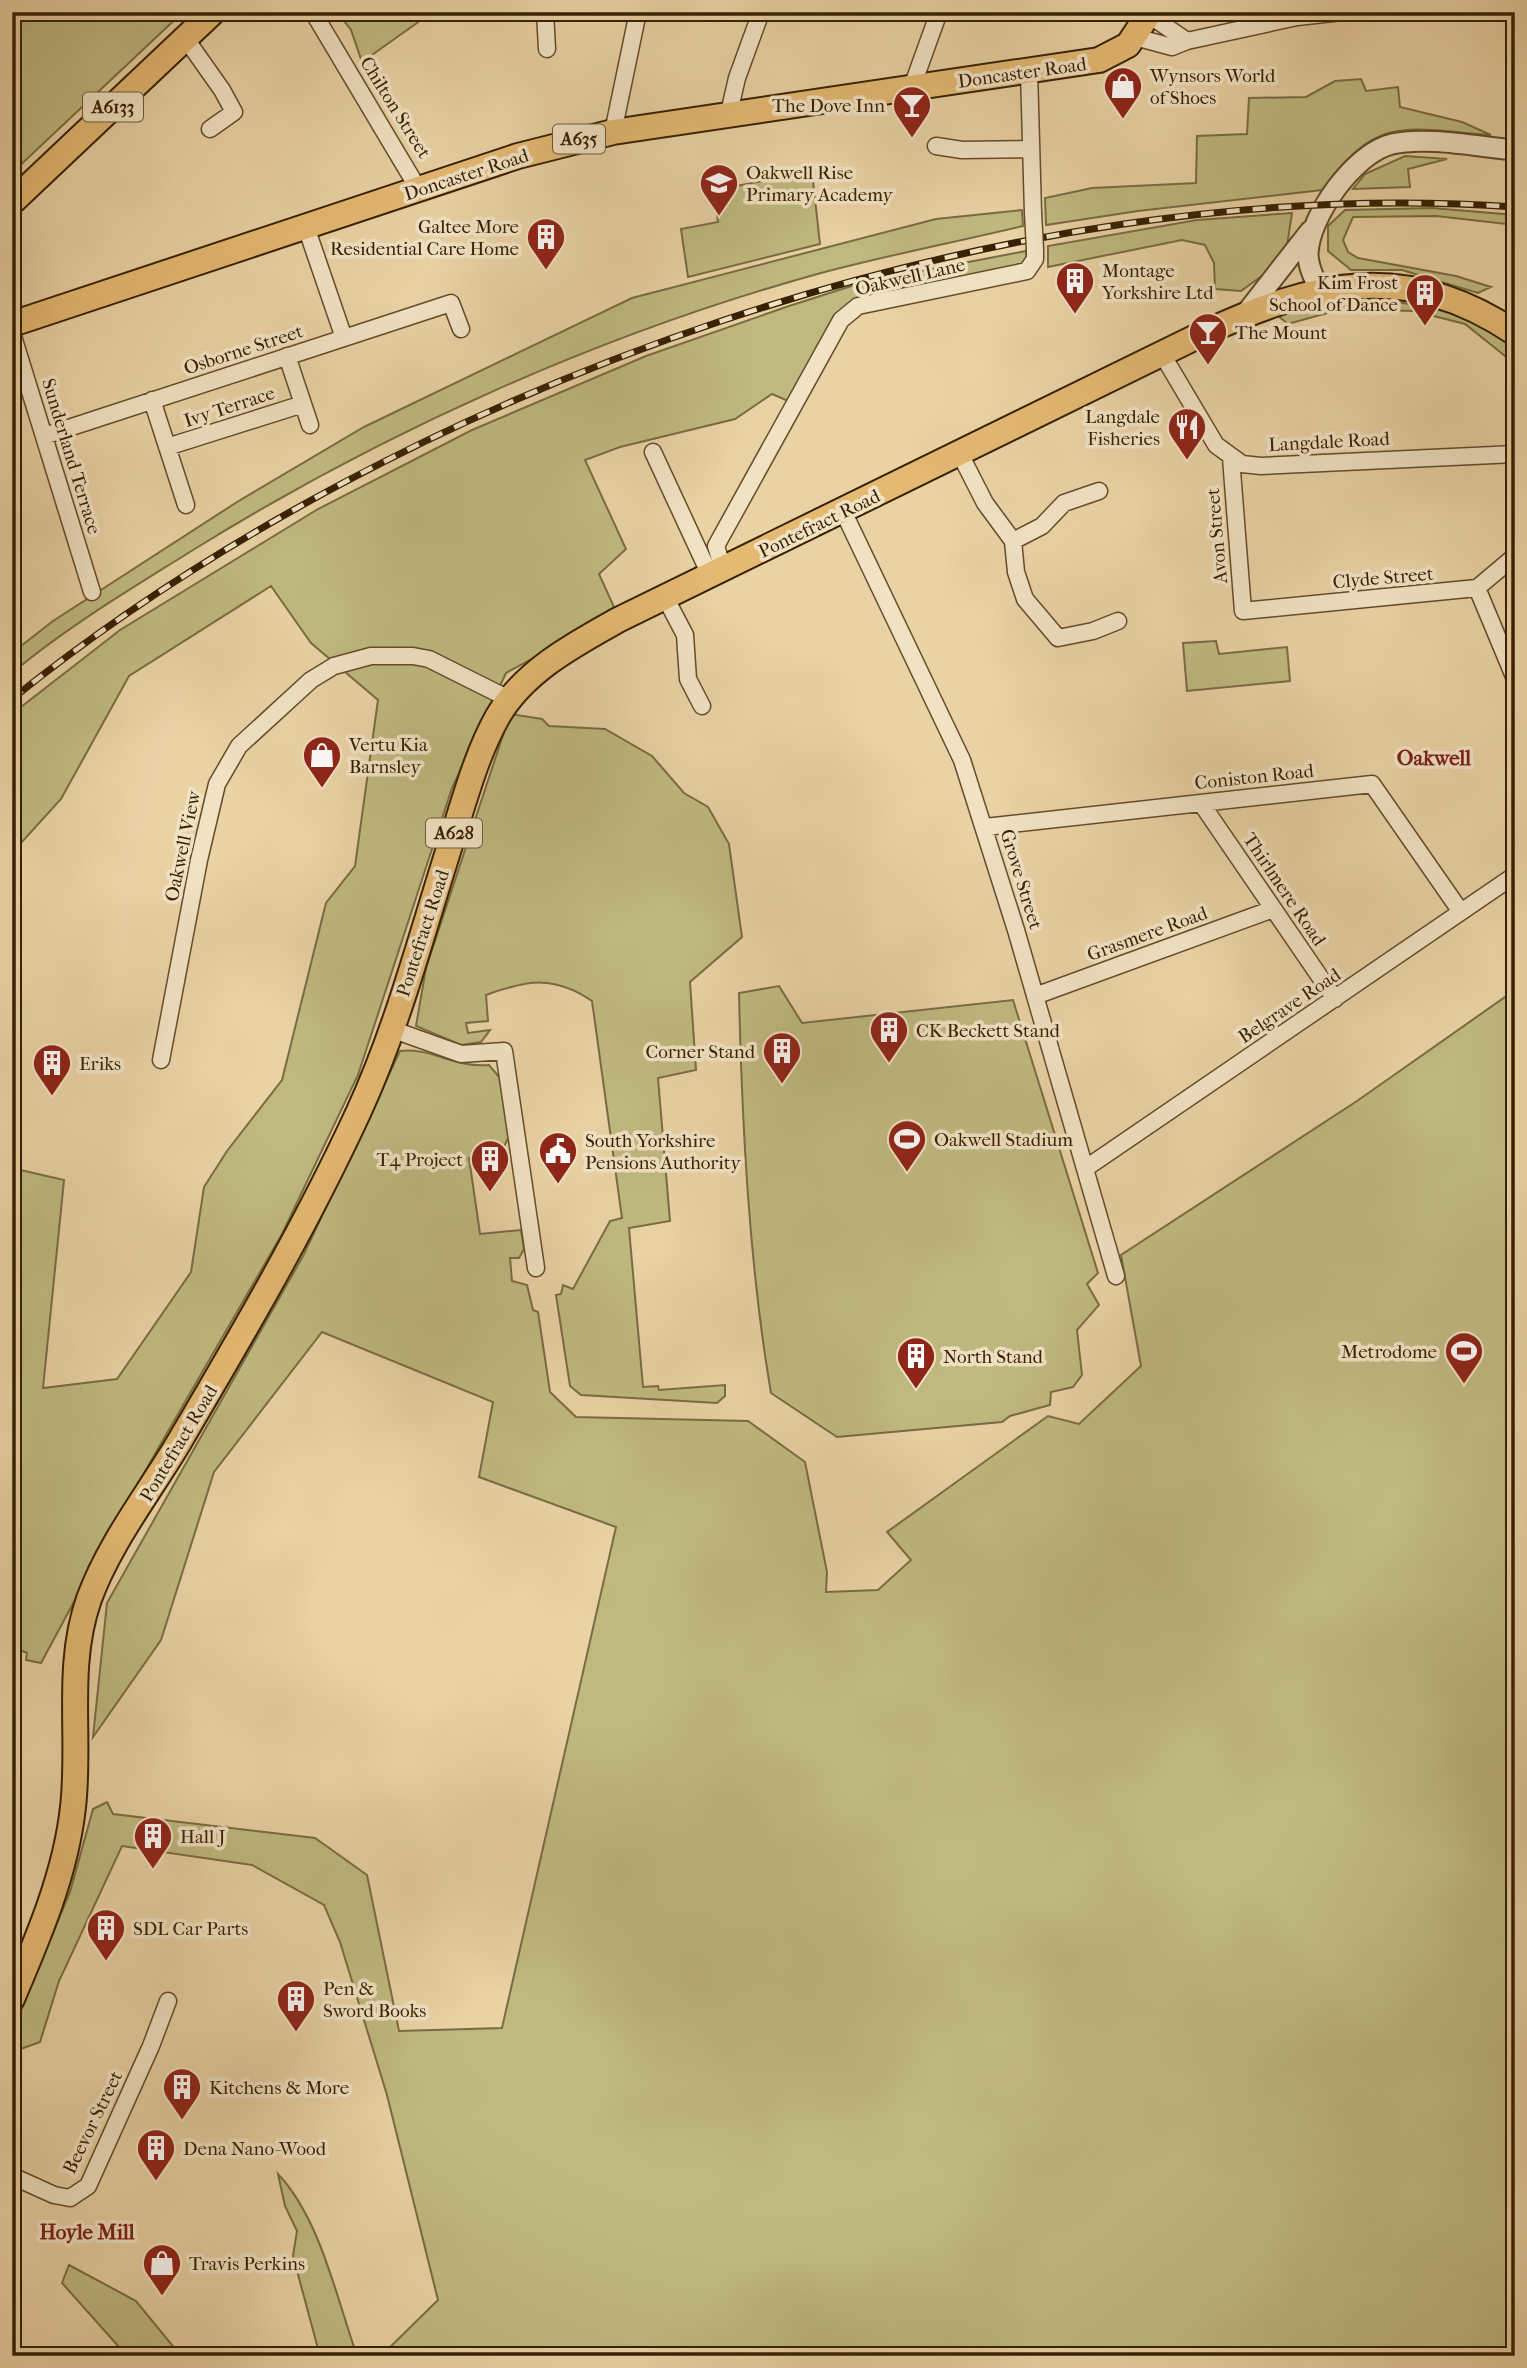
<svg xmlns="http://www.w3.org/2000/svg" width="1527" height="2368" font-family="'IM FELL French Canon',serif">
	<rect width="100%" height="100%" fill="#e9d2a4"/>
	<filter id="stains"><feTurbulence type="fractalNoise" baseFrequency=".00286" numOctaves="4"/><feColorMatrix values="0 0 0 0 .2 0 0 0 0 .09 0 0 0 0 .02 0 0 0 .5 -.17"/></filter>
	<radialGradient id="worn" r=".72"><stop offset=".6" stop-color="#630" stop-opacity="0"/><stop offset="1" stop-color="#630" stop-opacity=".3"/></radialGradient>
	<!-- green -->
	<path fill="#bfb980" stroke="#7a6c40" stroke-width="2" d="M12 12H183L12 173Z
		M337 12H421L424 18 362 62 351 30Z
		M1361 79 1366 91 1398 87 1400 107 1462 122 1491 135C1406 129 1378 113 1322 190L1138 211 1046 225 1045 198 1092 188 1196 183 1197 136 1247 134 1249 98 1306 97 1335 81Z
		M1405 156 1447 159 1408 169 1410 187 1353 189 1365 174Z
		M812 172 820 244 688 277 681 229 718 222 714 190Z
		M1432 208 1515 215V225L1436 216 1353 217 1343 240 1348 252 1358 258 1456 276 1491 287 1478 293 1402 270H1351L1328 251V226L1345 210Z
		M1022 210 1023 226C956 242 888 255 821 273 603 333 385 431 193 550 131 589 68 626 12 673V653L53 621 237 502 364 427 632 298 936 219Z
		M1292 213 1285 259 1241 291 1215 289 1214 263 1205 245 1182 240 1048 267V246L1197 220Z
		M1026 251 1027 261 1017 268 871 296 848 304 829 325 788 401 772 394 735 419 620 447 585 460 626 549 599 574 614 607 598 623 506 673 452 788 358 1075 282 1234 133 1492 41 1663 26 1660 27 1653 17 1649 12 1659V1168L64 1180 43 1388 117 1379 191 1272 204 1187 227 1151 282 1080 326 903 355 866 378 700 311 643 271 586 129 676 61 799 12 853V714L120 630 318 509 472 430 646 356 786 307 864 282Z
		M1340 299C1403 300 1464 306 1515 349V364L1465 324 1414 311 1342 309 1288 324 1278 316Z
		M1216 641 1219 654 1287 647 1290 681 1187 691 1183 643Z
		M510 714 542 719 549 726 605 729 652 756 684 793 708 807 729 844 742 937 690 982 696 1070 658 1078 670 1221 629 1228 643 1387 658 1386 659 1390 725 1385V1396L717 1403 581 1395 570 1386 556 1295 561 1294 563 1285 573 1289 610 1221 622 1218 592 1001C555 975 527 980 486 995L488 1021 466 1023 468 1033 490 1030 481 1042 461 1045 416 1026 426 968Z
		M779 986 802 1023 1013 1000 1098 1273 1087 1284 1099 1305 1077 1330 1082 1375 1073 1387 1051 1392 1050 1405 1010 1416 1002 1422 837 1437 771 1393C749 1264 742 1124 739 993Z
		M1515 990V2356H381L438 2300 387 2095 340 1942 324 1905 252 1865 122 1846 59 1981 40 2042 18 2050 12 2042V2032L70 1892 93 1809 107 1802 113 1814 315 1838 367 1875 399 2031 502 2028 616 1527 479 1477 493 1402 322 1332 214 1472 161 1640 93 1737 107 1603 303 1256 400 1051C431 1047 453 1068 489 1065L500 1078 509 1137 501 1152 469 1158 480 1234 521 1230 524 1249 519 1258H510L512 1281 527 1285 533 1310 538 1312 550 1392 576 1417 748 1421 805 1462 827 1572 826 1592 878 1590 911 1560 887 1532 1048 1416 1079 1424 1141 1366 1121 1255 1357 1101Z
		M278 2174C320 2218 337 2299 357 2356H320L293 2256 297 2231 285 2206Z
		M69 2265 136 2301 181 2356H127L62 2283Z"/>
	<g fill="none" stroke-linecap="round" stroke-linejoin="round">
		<!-- minor casing -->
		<g stroke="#634c29" stroke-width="19">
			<path id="minor" d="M313 12 419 190
				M545 12 547 49
				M1149 15 1187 41
				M1135 37 1172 47 1187 41 1297 17 1342 12
				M186 39 222 90 234 112 210 129
				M1029 71 1033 213
				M912 87 939 12
				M729 113 737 78 761 12
				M613 132 638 12
				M936 146 962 150 1031 149
				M12 333 92 592
				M344 338 451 303 461 329
				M1162 354 1216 445 1242 464 1261 466 1515 454
				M287 356 310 425
				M152 400 186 505
				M44 436 344 338 306 227
				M167 447 303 404
				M653 452 710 575
				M960 454 985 503 1013 541 1016 572 1025 599 1058 638 1093 631 1118 621
				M1231 458 1243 611 1477 588 1515 556
				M843 511 962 760 1016 930 1116 1276
				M1013 541 1042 526 1064 503 1099 491
				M723 569 716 546 841 320 858 306 1027 271 1035 259V249
				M1477 588 1515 679
				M665 597 685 635 688 679 702 706
				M1201 803 1335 999
				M985 827 1372 784 1461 912
				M1035 996 1273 909
				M391 1029 461 1054 504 1051 536 1268
				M161 1060 199 860 217 784 239 746 311 680 334 666 371 656H413L429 659 509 699
				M1086 1168 1515 875
				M12 2176 54 2195 70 2198 88 2186 151 2046 168 2001"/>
		</g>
		<!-- tertiary casing -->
		<g stroke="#634c29" stroke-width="23">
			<path id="tertiary" d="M1319 289C1314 278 1308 267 1308 254 1309 217 1354 153 1392 144 1426 136 1479 147 1515 150
				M1246 313 1310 231"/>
		</g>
		<!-- trunk casing -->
		<g stroke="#362000" stroke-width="28">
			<path id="trunk" d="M12 202 213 12
				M12 324 518 156 613 132 1099 60 1128 45 1150 12
				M12 1999C38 1938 66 1873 73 1807 81 1738 65 1667 89 1599 109 1544 148 1494 178 1444 242 1335 306 1226 359 1111 399 1024 423 929 452 839 465 798 477 753 498 716 524 671 575 644 618 620L1202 334C1314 282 1405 259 1515 333"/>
		</g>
		<!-- minor -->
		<use href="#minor" stroke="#f1e2c4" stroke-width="16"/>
		<!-- tertiary -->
		<use href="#tertiary" stroke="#f1e2c4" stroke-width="19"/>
		<!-- trunk -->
		<use href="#trunk" stroke="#e4b972" stroke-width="24"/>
		<!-- rail casing -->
		<g stroke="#362000" stroke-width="7">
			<path id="rail" d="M12 699C405 383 1009 171 1515 207"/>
		</g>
		<!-- rail -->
		<use href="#rail" stroke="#f1e2c4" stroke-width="4.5" stroke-dasharray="13" stroke-linecap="butt"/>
		<!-- minor-bridge casing -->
		<g stroke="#634c29" stroke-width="19" stroke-linecap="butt">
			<path id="minor-bridge" d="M1033 213 1035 249"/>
		</g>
		<!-- minor-bridge -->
		<use href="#minor-bridge" stroke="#f1e2c4" stroke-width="16"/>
	</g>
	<!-- icons -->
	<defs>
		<g id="shop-pin" transform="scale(2.0125)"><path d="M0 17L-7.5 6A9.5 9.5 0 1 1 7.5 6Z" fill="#8f2418" stroke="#f1e2c4"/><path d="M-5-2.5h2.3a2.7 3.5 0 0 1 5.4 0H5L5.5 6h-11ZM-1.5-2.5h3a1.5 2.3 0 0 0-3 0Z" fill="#fff"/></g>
		<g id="bar-pin" transform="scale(2.0125)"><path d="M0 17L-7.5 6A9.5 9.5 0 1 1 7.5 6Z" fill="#8f2418" stroke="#f1e2c4"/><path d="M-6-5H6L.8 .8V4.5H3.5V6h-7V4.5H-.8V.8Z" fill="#fff"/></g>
		<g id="school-pin" transform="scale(2.0125)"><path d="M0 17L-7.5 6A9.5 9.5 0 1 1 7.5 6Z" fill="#8f2418" stroke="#f1e2c4"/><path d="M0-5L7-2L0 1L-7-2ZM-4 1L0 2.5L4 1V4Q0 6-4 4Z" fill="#fff"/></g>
		<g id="building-pin" transform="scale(2.0125)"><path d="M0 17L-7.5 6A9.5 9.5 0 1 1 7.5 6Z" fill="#8f2418" stroke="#f1e2c4"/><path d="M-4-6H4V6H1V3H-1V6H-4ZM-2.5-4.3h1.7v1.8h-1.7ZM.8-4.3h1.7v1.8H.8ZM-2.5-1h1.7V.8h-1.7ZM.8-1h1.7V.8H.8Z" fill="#fff"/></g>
		<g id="restaurant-pin" transform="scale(2.0125)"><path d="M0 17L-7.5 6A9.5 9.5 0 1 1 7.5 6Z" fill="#8f2418" stroke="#f1e2c4"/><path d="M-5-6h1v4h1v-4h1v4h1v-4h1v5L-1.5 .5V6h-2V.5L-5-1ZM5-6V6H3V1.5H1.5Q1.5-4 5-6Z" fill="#fff"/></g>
		<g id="stadium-pin" transform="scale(2.0125)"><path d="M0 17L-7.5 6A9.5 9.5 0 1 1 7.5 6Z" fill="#8f2418" stroke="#f1e2c4"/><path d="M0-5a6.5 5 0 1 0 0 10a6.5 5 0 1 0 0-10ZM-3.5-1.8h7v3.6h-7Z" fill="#fff"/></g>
		<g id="civic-pin" transform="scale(2.0125)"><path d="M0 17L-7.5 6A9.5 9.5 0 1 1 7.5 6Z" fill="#8f2418" stroke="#f1e2c4"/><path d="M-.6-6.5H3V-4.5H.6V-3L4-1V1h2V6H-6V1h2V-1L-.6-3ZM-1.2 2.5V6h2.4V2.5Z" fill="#fff"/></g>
	</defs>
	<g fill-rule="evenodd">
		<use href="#shop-pin" x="1123" y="86"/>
		<use href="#bar-pin" x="912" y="105"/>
		<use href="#school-pin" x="719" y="183"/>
		<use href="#building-pin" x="546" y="237"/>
		<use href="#building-pin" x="1075" y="281"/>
		<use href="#building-pin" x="1425" y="293"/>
		<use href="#bar-pin" x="1208" y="332"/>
		<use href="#restaurant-pin" x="1187" y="427"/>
		<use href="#shop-pin" x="322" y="755"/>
		<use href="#building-pin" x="889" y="1030"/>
		<use href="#building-pin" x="782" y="1051"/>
		<use href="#building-pin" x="52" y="1063"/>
		<use href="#stadium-pin" x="907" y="1139"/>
		<use href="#civic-pin" x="558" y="1151"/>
		<use href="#building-pin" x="490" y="1159"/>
		<use href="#stadium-pin" x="1464" y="1351"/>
		<use href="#building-pin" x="916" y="1356"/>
		<use href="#building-pin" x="153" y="1836"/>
		<use href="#building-pin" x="106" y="1928"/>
		<use href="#building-pin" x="296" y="1999"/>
		<use href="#building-pin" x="182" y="2087"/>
		<use href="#building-pin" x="156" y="2148"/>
		<use href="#shop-pin" x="162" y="2263"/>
	</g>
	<g text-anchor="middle" stroke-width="7" stroke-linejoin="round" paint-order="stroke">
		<!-- shield labels -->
		<g fill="#f1e2c4" stroke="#6e5a3b" stroke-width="2">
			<rect x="83" y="92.5" width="60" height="29" rx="5"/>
			<rect x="553" y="124.5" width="52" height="29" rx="5"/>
			<rect x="426" y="818.5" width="56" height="29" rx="5"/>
		</g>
		<g font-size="18" font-weight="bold" fill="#362000">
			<text x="113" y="113">A6133</text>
			<text x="579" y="145">A635</text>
			<text x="454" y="839">A628</text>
		</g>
		<!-- street labels -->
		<g font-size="19" fill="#362000" stroke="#f1e2c4">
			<text transform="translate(1022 72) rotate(-8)" y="7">Doncaster Road</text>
			<text transform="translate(396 107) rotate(58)" y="7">Chilton Street</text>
			<text transform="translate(466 174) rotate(-18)" y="7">Doncaster Road</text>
			<text transform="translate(910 276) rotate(-13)" y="7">Oakwell Lane</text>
			<text transform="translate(243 349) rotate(-18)" y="7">Osborne Street</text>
			<text transform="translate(229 406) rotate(-18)" y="7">Ivy Terrace</text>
			<text transform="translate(1329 441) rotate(-3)" y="7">Langdale Road</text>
			<text transform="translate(72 456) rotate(73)" y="7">Sunderland Terrace</text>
			<text transform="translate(819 523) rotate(-26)" y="7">Pontefract Road</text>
			<text transform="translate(1216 536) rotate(-95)" y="7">Avon Street</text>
			<text transform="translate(1383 577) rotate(-5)" y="7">Clyde Street</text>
			<text transform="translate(1254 776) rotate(-6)" y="7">Coniston Road</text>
			<text transform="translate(182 846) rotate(-78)" y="7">Oakwell View</text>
			<text transform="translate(1022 879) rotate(73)" y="7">Grove Street</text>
			<text transform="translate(1285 889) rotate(56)" y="7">Thirlmere Road</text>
			<text transform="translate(422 933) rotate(-72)" y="7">Pontefract Road</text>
			<text transform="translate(1147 933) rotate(-20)" y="7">Grasmere Road</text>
			<text transform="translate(1289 1005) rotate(-34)" y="7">Belgrave Road</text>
			<text transform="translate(178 1443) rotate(-59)" y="7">Pontefract Road</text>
			<text transform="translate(92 2122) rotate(-64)" y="7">Beevor Street</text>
		</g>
		<!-- poi labels -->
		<g font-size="19" fill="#362000" stroke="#f1e2c4" text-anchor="start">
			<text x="1150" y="82">Wynsors World<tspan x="1150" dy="22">of Shoes</tspan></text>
			<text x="885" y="112" text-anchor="end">The Dove Inn</text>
			<text x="746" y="179">Oakwell Rise<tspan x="746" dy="22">Primary Academy</tspan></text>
			<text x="519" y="233" text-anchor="end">Galtee More<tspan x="519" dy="22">Residential Care Home</tspan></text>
			<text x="1102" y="277">Montage<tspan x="1102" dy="22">Yorkshire Ltd</tspan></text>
			<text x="1398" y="289" text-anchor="end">Kim Frost<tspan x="1398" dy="22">School of Dance</tspan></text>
			<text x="1235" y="339">The Mount</text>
			<text x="1160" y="423" text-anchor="end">Langdale<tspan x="1160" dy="22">Fisheries</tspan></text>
			<text x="349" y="751">Vertu Kia<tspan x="349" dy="22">Barnsley</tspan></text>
			<text x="916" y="1037">CK Beckett Stand</text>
			<text x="755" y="1058" text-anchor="end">Corner Stand</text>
			<text x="79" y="1070">Eriks</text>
			<text x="934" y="1146">Oakwell Stadium</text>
			<text x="585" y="1147">South Yorkshire<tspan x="585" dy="22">Pensions Authority</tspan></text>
			<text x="463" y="1166" text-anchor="end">T4 Project</text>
			<text x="1437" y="1358" text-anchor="end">Metrodome</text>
			<text x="943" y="1363">North Stand</text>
			<text x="180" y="1843">Hall J</text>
			<text x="133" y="1935">SDL Car Parts</text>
			<text x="323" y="1995">Pen &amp;<tspan x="323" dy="22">Sword Books</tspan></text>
			<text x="209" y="2094">Kitchens &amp; More</text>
			<text x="183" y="2155">Dena Nano-Wood</text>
			<text x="189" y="2270">Travis Perkins</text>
		</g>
		<!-- neighbourhood labels -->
		<g font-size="21" font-weight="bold" fill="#7a1f14" stroke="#f1e2c4">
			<text x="1434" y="765">Oakwell</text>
			<text x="87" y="2239">Hoyle Mill</text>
		</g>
	</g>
	<!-- margin -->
	<rect width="1527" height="2368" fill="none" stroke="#e9d2a4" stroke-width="42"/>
	<rect x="14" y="14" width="1499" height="2340" fill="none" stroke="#362000" stroke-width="3.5"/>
	<rect x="21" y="21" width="1485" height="2326" fill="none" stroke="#362000" stroke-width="2"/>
	<rect width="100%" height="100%" filter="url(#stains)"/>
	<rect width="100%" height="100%" fill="url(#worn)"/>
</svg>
